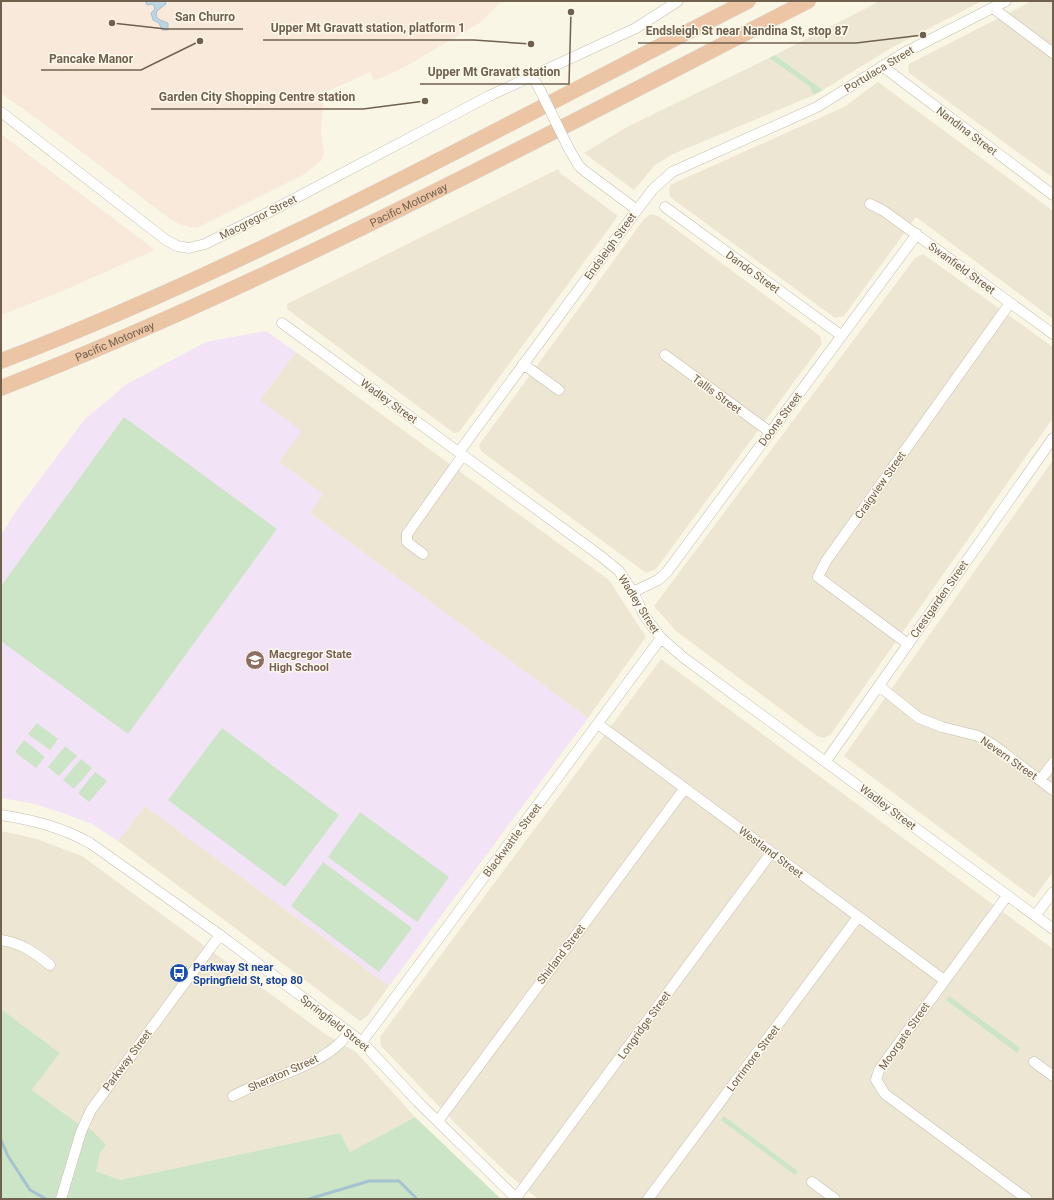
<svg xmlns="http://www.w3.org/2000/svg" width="1054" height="1200" font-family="Roboto,sans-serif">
	<rect width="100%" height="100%" fill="#f9f6e6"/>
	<!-- residential -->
	<path fill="#ede6d3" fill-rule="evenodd" d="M880 1H982L891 48 823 90 775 55Z
		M1032 1H1053V178L909 73 908 69 909 64Z
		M769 58 809 86 814 95 673 154 655 165 634 190 584 153 629 126Z
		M878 82 1053 211V319L916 217 844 316 835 318 670 197 669 192 670 185 844 107Z
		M558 169 560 173 618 216 459 432 454 433 287 309V304Z
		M651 214 658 216 820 336 822 344 656 569 646 573 481 451 479 445 644 219Z
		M923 254 1053 347V418L831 734 824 738 817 736 676 631 654 606 915 258Z
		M296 352 609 580 646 637 588 718 310 513 323 494 279 462 260 400Z
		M1053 460V872L1034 898 844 756Z
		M661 659 1053 949V1199H538L508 1174 456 1124 381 1046 380 1037ZM724 1116 798 1171 795 1175Z
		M145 806 389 986 367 1016 360 1021 118 841Z
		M1 831 37 839 82 856 325 1034 356 1052 415 1117 350 1152 340 1133 120 1180 95 1171 100 1153 106 1145 93 1131 76 1122 32 1090 60 1053 1 1009Z"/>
	<!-- commercial -->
	<path fill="#f8e9db" d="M1 1H502L481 22 403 68 374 81 370 72 324 93 321 131 324 153 321 161 303 175 197 228 181 225 170 219 78 149 1 93Z
		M1 134 155 250 60 292 1 315Z"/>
	<!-- education -->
	<path fill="#f2e3f6" d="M266 331 296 352 260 400 302 431 279 462 323 494 310 513 588 718 389 986 145 806 118 841 92 824 63 813 31 803 1 798V535L14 514 85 419 127 384 206 342Z"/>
	<!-- green -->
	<path fill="#cde5c7" d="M775 55 823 90 814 95 809 86 769 58Z
		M124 417 277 529 128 734 1 641V586Z
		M37 723 58 739 50 750 28 734Z
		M222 728 339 815 285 887 168 800Z
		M24 740 45 757 36 768 15 752Z
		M65 746 77 756 59 776 48 767Z
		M81 759 92 768 74 789 63 780Z
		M95 772 107 781 89 802 78 793Z
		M360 812 449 877 417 922 328 857Z
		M323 862 412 928 379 972 291 906Z
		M949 996 1020 1048 1017 1053 946 1000Z
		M1 1009 60 1053 32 1090 76 1122 93 1131 106 1145 100 1153 96 1171 120 1180 340 1133 350 1152 415 1117 501 1199H1Z
		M724 1116 798 1171 795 1175 721 1120Z"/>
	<!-- water -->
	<path fill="#bdd5e1" stroke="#a5c2d1" d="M145 1H165L166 4 157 11 156 16 160 20 168 23V30H162L159 23 153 20 151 13 155 9 153 4 147 5Z"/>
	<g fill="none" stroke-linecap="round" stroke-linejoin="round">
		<!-- stream -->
		<path stroke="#a5c2d1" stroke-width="3" d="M1 1140 8 1156 30 1190 46 1199
			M309 1199 369 1181H399L417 1199"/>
		<!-- minor casing -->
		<g stroke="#c7bdac" stroke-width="11">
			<path id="minor" d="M993 8 1053 53
				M882 66 1053 195
				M532 75 540 90
				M1 112 166 240 177 246 189 248 205 244 273 210 489 96 636 28 678 1
				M569 149 579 166 586 172 637 210
				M870 204 884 211 1053 334
				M665 207 842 336
				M282 323 602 557 619 571 633 592 644 615 661 638 684 658 1053 929
				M665 355 770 432
				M523 364 559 390
				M459 452 637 210 653 189 672 172 817 107 904 53 1006 1
				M423 554 407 542V534L463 455
				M633 592 658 580 667 572 917 234
				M908 644 818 577 826 561 1010 303
				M879 686 919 718 942 727 978 736 992 744 1053 790
				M598 724 944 980
				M826 761 1053 438
				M1040 780 1053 763
				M1 815C33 820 61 827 90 843L220 935 362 1042 418 1102 517 1199
				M1007 896 879 1070 876 1080 885 1094 1027 1199
				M1035 916 1053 892
				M1 940C21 943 34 952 50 965
				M362 1042 661 638
				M1034 1062 1053 1076
				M233 1096C266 1077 328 1066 349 1032
				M438 1121 685 788
				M812 1182 835 1199
				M516 1198 771 853
				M61 1199 81 1132 91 1110 220 935
				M648 1199 858 917"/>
		</g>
		<!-- highway casing -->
		<g stroke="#dad6d1" stroke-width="16">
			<g id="highway">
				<path d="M1 361C260 262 501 126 748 1"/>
				<path id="s1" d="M1 388C279 279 542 137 808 1"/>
			</g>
		</g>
		<!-- minor -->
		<use href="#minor" stroke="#fff" stroke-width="10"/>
		<!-- highway -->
		<use href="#highway" stroke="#ecc5a5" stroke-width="15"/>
		<!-- minor-bridge casing -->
		<g stroke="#c7bdac" stroke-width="11" stroke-linecap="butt">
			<path id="minor-bridge" d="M540 90 569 149"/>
		</g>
		<!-- minor-bridge -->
		<use href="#minor-bridge" stroke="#fff" stroke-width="10"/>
	</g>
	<!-- icons -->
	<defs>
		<g id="school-disc" transform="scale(1)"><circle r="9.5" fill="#8d6e63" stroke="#fdf9ec"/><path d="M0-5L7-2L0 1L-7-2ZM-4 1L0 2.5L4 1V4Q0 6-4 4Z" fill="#fff"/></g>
		<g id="bus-disc" transform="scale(1)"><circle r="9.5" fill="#1a4fb4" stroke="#fdf9ec"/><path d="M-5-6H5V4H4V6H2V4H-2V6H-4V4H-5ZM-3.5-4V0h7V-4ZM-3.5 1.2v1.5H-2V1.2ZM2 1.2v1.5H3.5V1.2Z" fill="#fff"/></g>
	</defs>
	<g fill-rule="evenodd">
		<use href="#school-disc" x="255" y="660"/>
		<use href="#bus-disc" x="179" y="973"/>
	</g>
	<g text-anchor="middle" stroke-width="3" stroke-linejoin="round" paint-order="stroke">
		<!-- street labels -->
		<g font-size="11" fill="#70604e" stroke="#fdf9ec">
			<text transform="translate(879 69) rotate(-31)" y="4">Portulaca Street</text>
			<text transform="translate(967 131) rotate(37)" y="4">Nandina Street</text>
			<text dy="4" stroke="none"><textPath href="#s1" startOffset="447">Pacific Motorway</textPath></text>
			<text transform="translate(258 217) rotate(-27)" y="4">Macgregor Street</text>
			<text transform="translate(610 246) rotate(-54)" y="4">Endsleigh Street</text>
			<text transform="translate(962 268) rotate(36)" y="4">Swanfield Street</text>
			<text transform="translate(753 272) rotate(36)" y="4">Dando Street</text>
			<text dy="4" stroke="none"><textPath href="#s1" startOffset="123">Pacific Motorway</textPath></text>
			<text transform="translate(717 394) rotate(36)" y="4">Tallis Street</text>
			<text transform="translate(389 401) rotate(36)" y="4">Wadley Street</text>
			<text transform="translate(780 419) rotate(-53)" y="4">Doone Street</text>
			<text transform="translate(880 485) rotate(-55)" y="4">Craigview Street</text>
			<text transform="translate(939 599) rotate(-55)" y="4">Crestgarden Street</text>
			<text transform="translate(639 604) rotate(58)" y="4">Wadley Street</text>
			<text transform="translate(1009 758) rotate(35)" y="4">Nevern Street</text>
			<text transform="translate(888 807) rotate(37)" y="4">Wadley Street</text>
			<text transform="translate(512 840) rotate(-53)" y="4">Blackwattle Street</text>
			<text transform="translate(771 852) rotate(37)" y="4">Westland Street</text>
			<text transform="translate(561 954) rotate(-53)" y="4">Shirland Street</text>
			<text transform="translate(335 1023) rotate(38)" y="4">Springfield Street</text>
			<text transform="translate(644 1025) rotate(-54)" y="4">Longridge Street</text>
			<text transform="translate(904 1036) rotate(-55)" y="4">Moorgate Street</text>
			<text transform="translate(753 1058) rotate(-53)" y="4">Lorrimore Street</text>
			<text transform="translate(127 1060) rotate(-53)" y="4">Parkway Street</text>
			<text transform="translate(283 1073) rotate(-24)" y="4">Sheraton Street</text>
		</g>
		<!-- education labels -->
		<g font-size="11" font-weight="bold" fill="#785e54" stroke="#fdf9ec" text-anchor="start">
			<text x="269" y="658">Macgregor State<tspan x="269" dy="13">High School</tspan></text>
		</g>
		<!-- transit labels -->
		<g font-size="11" font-weight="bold" fill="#164399" stroke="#fdf9ec" text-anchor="start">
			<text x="193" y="971">Parkway St near<tspan x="193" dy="13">Springfield St, stop 80</tspan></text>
		</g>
	</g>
	<!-- callouts -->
	<path fill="none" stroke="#70604e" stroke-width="1.5" d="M112 23L166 29H243M531 44L474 40H263M923 35L856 43H638M200 41L141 70H41M571 12L569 84H420M425 101L363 109H151"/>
	<g fill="#70604e" stroke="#fdf9ec" stroke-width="1.5">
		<circle cx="112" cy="23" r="4"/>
		<circle cx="531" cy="44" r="4"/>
		<circle cx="923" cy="35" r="4"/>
		<circle cx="200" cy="41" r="4"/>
		<circle cx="571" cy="12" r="4"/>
		<circle cx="425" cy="101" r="4"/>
	</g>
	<g font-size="12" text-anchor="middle" font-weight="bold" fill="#70604e" stroke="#fdf9ec" stroke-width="3" stroke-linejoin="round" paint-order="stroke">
		<text x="205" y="21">San Churro</text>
		<text x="368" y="32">Upper Mt Gravatt station, platform 1</text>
		<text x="747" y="35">Endsleigh St near Nandina St, stop 87</text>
		<text x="91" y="63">Pancake Manor</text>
		<text x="494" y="76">Upper Mt Gravatt station</text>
		<text x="257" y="101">Garden City Shopping Centre station</text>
	</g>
	<!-- border -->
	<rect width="1054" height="1200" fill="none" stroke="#70604e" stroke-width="4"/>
</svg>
